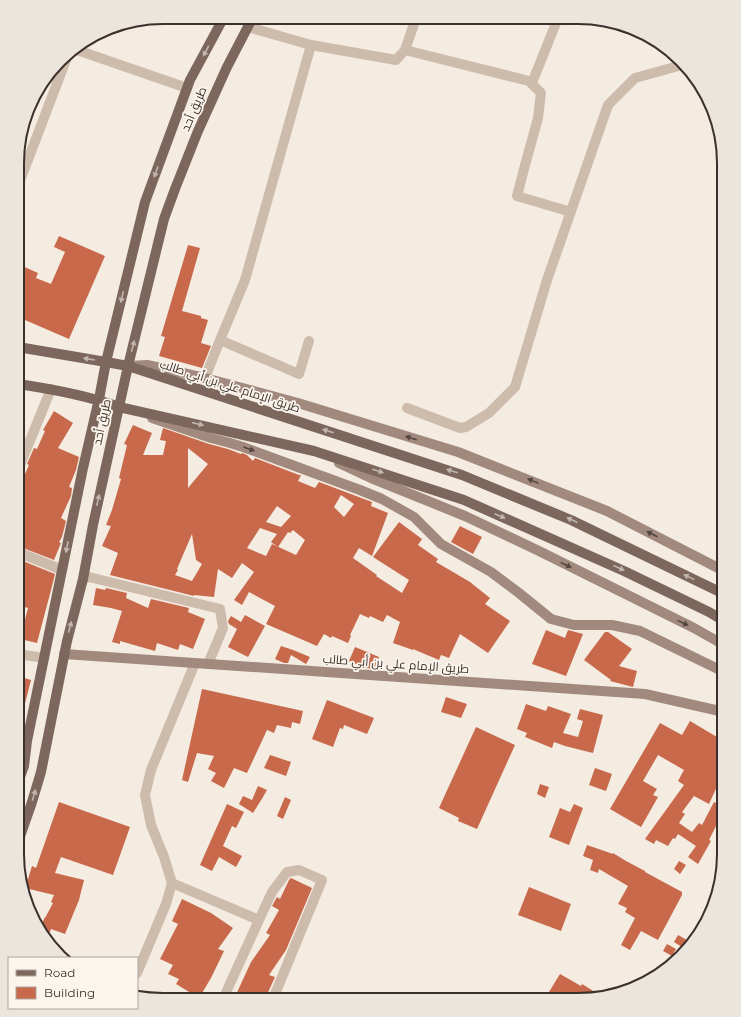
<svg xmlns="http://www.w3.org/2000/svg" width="741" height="1017" font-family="Montserrat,Cairo,sans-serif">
	<rect width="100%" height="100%" fill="#f4ebe1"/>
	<!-- building -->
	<path fill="#c8694b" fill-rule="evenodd" d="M59 236 105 256 69 339 18 317V264L38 273 36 278 51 284 65 252 54 247Z
		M188 245 200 248 182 311 201 316V318L208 320 201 343 211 346 202 368 159 356 165 337 161 336Z
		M54 411 73 423 58 448 79 457 76 470 69 487 72 488 71 496 61 518 66 521 62 537 59 542 61 543 54 560 18 546V490L29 465 27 464 34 448 37 449 45 431 43 430Z
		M133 425 152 433 143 455H163L166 441 160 440 163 428 209 444 228 449 241 454 242 453 247 455 253 461 255 458 299 475H301L298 481 315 488 319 482 372 502 371 506 388 513 372 556 359 548 353 558 377 575 376 576 402 593 409 580 373 557 399 522 422 539 418 545 438 559 436 562 470 582 490 598 485 604 510 621 488 653 460 634 449 658 441 655 439 660 413 649V650L393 643 400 622 387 615 383 622 370 616 369 618 360 614 350 635 351 636 348 643 332 636 331 638 324 634 317 646 266 624 275 606 249 592 242 605 234 600 254 572 242 563 232 578 218 569 214 597 194 595V596L110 575 118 553 102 546 111 526 106 525 112 510 121 479 119 478 127 445 124 444ZM188 448 208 464 188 488ZM341 495 354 504 344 517 334 507ZM277 506 291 516 281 527 266 522ZM260 528 277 534 271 542 278 547 288 532 290 533 293 530 305 540 296 555 272 544 266 556 247 548ZM192 534 196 560 202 564 192 581 175 575 178 570 177 569Z
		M460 526 482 537 473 554 451 542Z
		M18 559 55 574 51 590 37 643 20 639 28 608 17 605Z
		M96 588 105 590 106 588 127 593 126 598 148 608 151 599 189 608 188 612 205 619 193 649 180 644 178 650 157 643 155 651 120 641V644L112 642 122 611 111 608 93 605Z
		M245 615 265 626 248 657 228 647 237 629 229 624 228 621 231 616 241 622Z
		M546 630 565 638 568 630 583 634 566 676 532 664Z
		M605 632H608L632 649 619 666 637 671 633 687 610 681 611 680 584 660Z
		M281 646 293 650 310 657 306 664 291 655 288 663H284L275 659Z
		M355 647 379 657 374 669 366 668 349 661Z
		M17 676 31 680 20 723H17Z
		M202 689 303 711 300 724 292 722 291 728 277 725 274 733 267 730 247 773 234 768 224 788 211 781 216 773 208 769 214 756 197 753 188 782 182 780Z
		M446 697 467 704 461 718 441 712Z
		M327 700 374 718 367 734 344 725 343 729 340 728 333 747 312 739Z
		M526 704 546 711 548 706 571 714 563 733 578 737 583 721 577 719 580 709 603 715 593 753 565 746 554 742 552 748 525 737 527 733 517 729Z
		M690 721 717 737 724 725V782L720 780 709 804 694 796 682 812 685 814 679 823 692 832 699 823 702 825 714 802 724 807 716 823 717 824 709 840 711 841 698 864 688 857 696 846 678 834 675 839 673 838 668 846 656 840 654 844 645 839 684 785 678 781 684 770 658 755 643 781 657 789 653 795 658 797 641 827 610 809 660 723 682 735Z
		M476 727 515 745 477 829 458 821 459 818 439 808Z
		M270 755 291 762 286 776 264 768Z
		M595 768 612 774 606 791 589 785Z
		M540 784 549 787 545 798 537 794Z
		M258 786 267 790 263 797 253 813 239 804 243 796 252 800Z
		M285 797 291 800 283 819 277 816Z
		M59 802 130 827 113 875 61 857 55 873 84 880 79 900 65 934 51 929 48 937 40 928 45 917V918L53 903 51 902 54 895 25 888 24 885 26 878 28 879 32 866 36 868Z
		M227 804 244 812 236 828 232 826 223 846 242 856 236 867 219 857 212 871 200 865Z
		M574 804 583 808 569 845 549 837 560 808 570 812Z
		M587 845 613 854V853L626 861 645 871V872L682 892V895L658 940 641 931 630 950 621 945 635 918 625 912 627 908 618 904 628 886 599 869 598 873 590 870 593 860 583 856Z
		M679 861 686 865 680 874 674 869Z
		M291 878 312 888 286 950 269 975 275 977 265 999H234L251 962 270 935 266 933 279 910 272 906 277 897 280 899 289 880Z
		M529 887 571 904 561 931 518 915Z
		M182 899 211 913 233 928 218 949 224 951 211 978 199 998 176 984 179 979 168 974 173 965 160 959 178 924 172 921Z
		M678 935 687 940 682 947 674 942Z
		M667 944 676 949 672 956 663 951Z
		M560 974 581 986 582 984 600 995 579 1000H544Z"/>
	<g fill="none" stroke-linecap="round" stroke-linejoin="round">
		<!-- street -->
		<path stroke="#cdbbac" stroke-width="10" d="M248 27 311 45 396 60 405 50 416 18
			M74 49 187 88
			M405 50 529 81 541 93 538 118 524 169 517 196 571 212
			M532 83 558 18
			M18 186 69 52
			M220 340 299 374 309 341
			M205 378 220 340 245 280 311 45
			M407 408 460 428 466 427 489 413 515 387 547 280 608 105 635 78 682 65
			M18 470 51 389
			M18 552 62 570
			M83 579 89 577 220 609 223 628 208 664
			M17 654 44 658
			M172 883 259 920 223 999
			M259 920 272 892 287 872 299 870 322 880 273 999
			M137 973 166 904 172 883 164 857 151 825 145 795 151 770 195 663"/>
		<!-- secondary -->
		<path stroke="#a18a7d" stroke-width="10" d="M130 366 147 365 205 378 298 403 458 452 607 511 724 571
			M152 418 211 438 230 443 243 447 360 490 382 499 414 517 441 544 491 572 519 593 551 619 574 625H612L640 631 724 672
			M339 463 371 478 465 516 537 550 694 628 724 645
			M64 654 645 694 724 712"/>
		<!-- primary -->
		<path stroke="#7d675c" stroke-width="10" d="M18 347 106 362 128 366 462 475 571 520 724 594
			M18 384C52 389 86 395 119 407L314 451 464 500 624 571 709 612 724 621
			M17 785 24 766 27 741 83 468 99 399 106 362 145 202 190 80 224 17
			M17 845 32 802 41 772 67 641 83 579 93 525 128 366 164 219 175 189 198 131 227 67 253 17"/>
	</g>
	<!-- one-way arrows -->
	<defs><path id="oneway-solid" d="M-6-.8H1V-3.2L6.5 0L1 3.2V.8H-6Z"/></defs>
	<g fill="#c2b5ac">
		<use href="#oneway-solid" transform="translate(206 51) rotate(118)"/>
		<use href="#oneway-solid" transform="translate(156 172) rotate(110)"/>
		<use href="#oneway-solid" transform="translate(122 297) rotate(104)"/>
		<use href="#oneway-solid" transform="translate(133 346) rotate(-76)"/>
		<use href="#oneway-solid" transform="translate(89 359) rotate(-171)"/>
		<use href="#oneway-solid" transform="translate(198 424) rotate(13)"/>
		<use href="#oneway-solid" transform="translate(328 431) rotate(-162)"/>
		<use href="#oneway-solid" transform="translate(378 471) rotate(18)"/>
		<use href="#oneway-solid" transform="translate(452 471) rotate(-162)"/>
		<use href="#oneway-solid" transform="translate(98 500) rotate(-77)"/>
		<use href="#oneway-solid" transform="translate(500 516) rotate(23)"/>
		<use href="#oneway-solid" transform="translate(572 520) rotate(-156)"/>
		<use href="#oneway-solid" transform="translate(67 547) rotate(101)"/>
		<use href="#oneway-solid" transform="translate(619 568) rotate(24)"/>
		<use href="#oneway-solid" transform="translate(689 577) rotate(-154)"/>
		<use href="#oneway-solid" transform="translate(70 627) rotate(-75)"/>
		<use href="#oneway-solid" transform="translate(34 795) rotate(-73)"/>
	</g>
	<g fill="#544640">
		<use href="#oneway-solid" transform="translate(411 438) rotate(-163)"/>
		<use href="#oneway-solid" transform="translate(249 449) rotate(20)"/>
		<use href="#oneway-solid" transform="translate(533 481) rotate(-158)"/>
		<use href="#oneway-solid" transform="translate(652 534) rotate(-153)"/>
		<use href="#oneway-solid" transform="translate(566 565) rotate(26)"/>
		<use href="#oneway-solid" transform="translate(683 623) rotate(26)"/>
	</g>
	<g text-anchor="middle" stroke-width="3.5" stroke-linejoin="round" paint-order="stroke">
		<!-- street labels -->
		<g font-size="12" fill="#3b302b" stroke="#fbf5ee">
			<text transform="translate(194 109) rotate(-67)" y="4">طريق أحد</text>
			<text transform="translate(230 386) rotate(18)" y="4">طريق الإمام علي بن أبي طالب</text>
			<text transform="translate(102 422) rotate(-78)" y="4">طريق أحد</text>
			<text transform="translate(396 664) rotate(4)" y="4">طريق الإمام علي بن أبي طالب</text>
		</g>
	</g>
	<!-- crop -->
	<path d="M0 0H741V1017H0ZM163 24H578A139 139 0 0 1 717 163V854A139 139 0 0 1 578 993H163A139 139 0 0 1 24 854V163A139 139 0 0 1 163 24Z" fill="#ece5de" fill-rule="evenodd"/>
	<path fill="none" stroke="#3b302b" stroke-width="2" d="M163 24H578A139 139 0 0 1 717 163V854A139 139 0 0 1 578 993H163A139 139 0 0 1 24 854V163A139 139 0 0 1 163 24Z"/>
	<!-- legend -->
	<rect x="8" y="957" width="130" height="52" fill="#fbf5ee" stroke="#aea6a0"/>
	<rect x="16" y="970" width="20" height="6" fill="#7d675c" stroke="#aea6a0"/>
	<text x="44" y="977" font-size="12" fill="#3b302b">Road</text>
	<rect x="16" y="987" width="20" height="12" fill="#c8694b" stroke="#aea6a0"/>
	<text x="44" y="997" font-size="12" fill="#3b302b">Building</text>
</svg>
